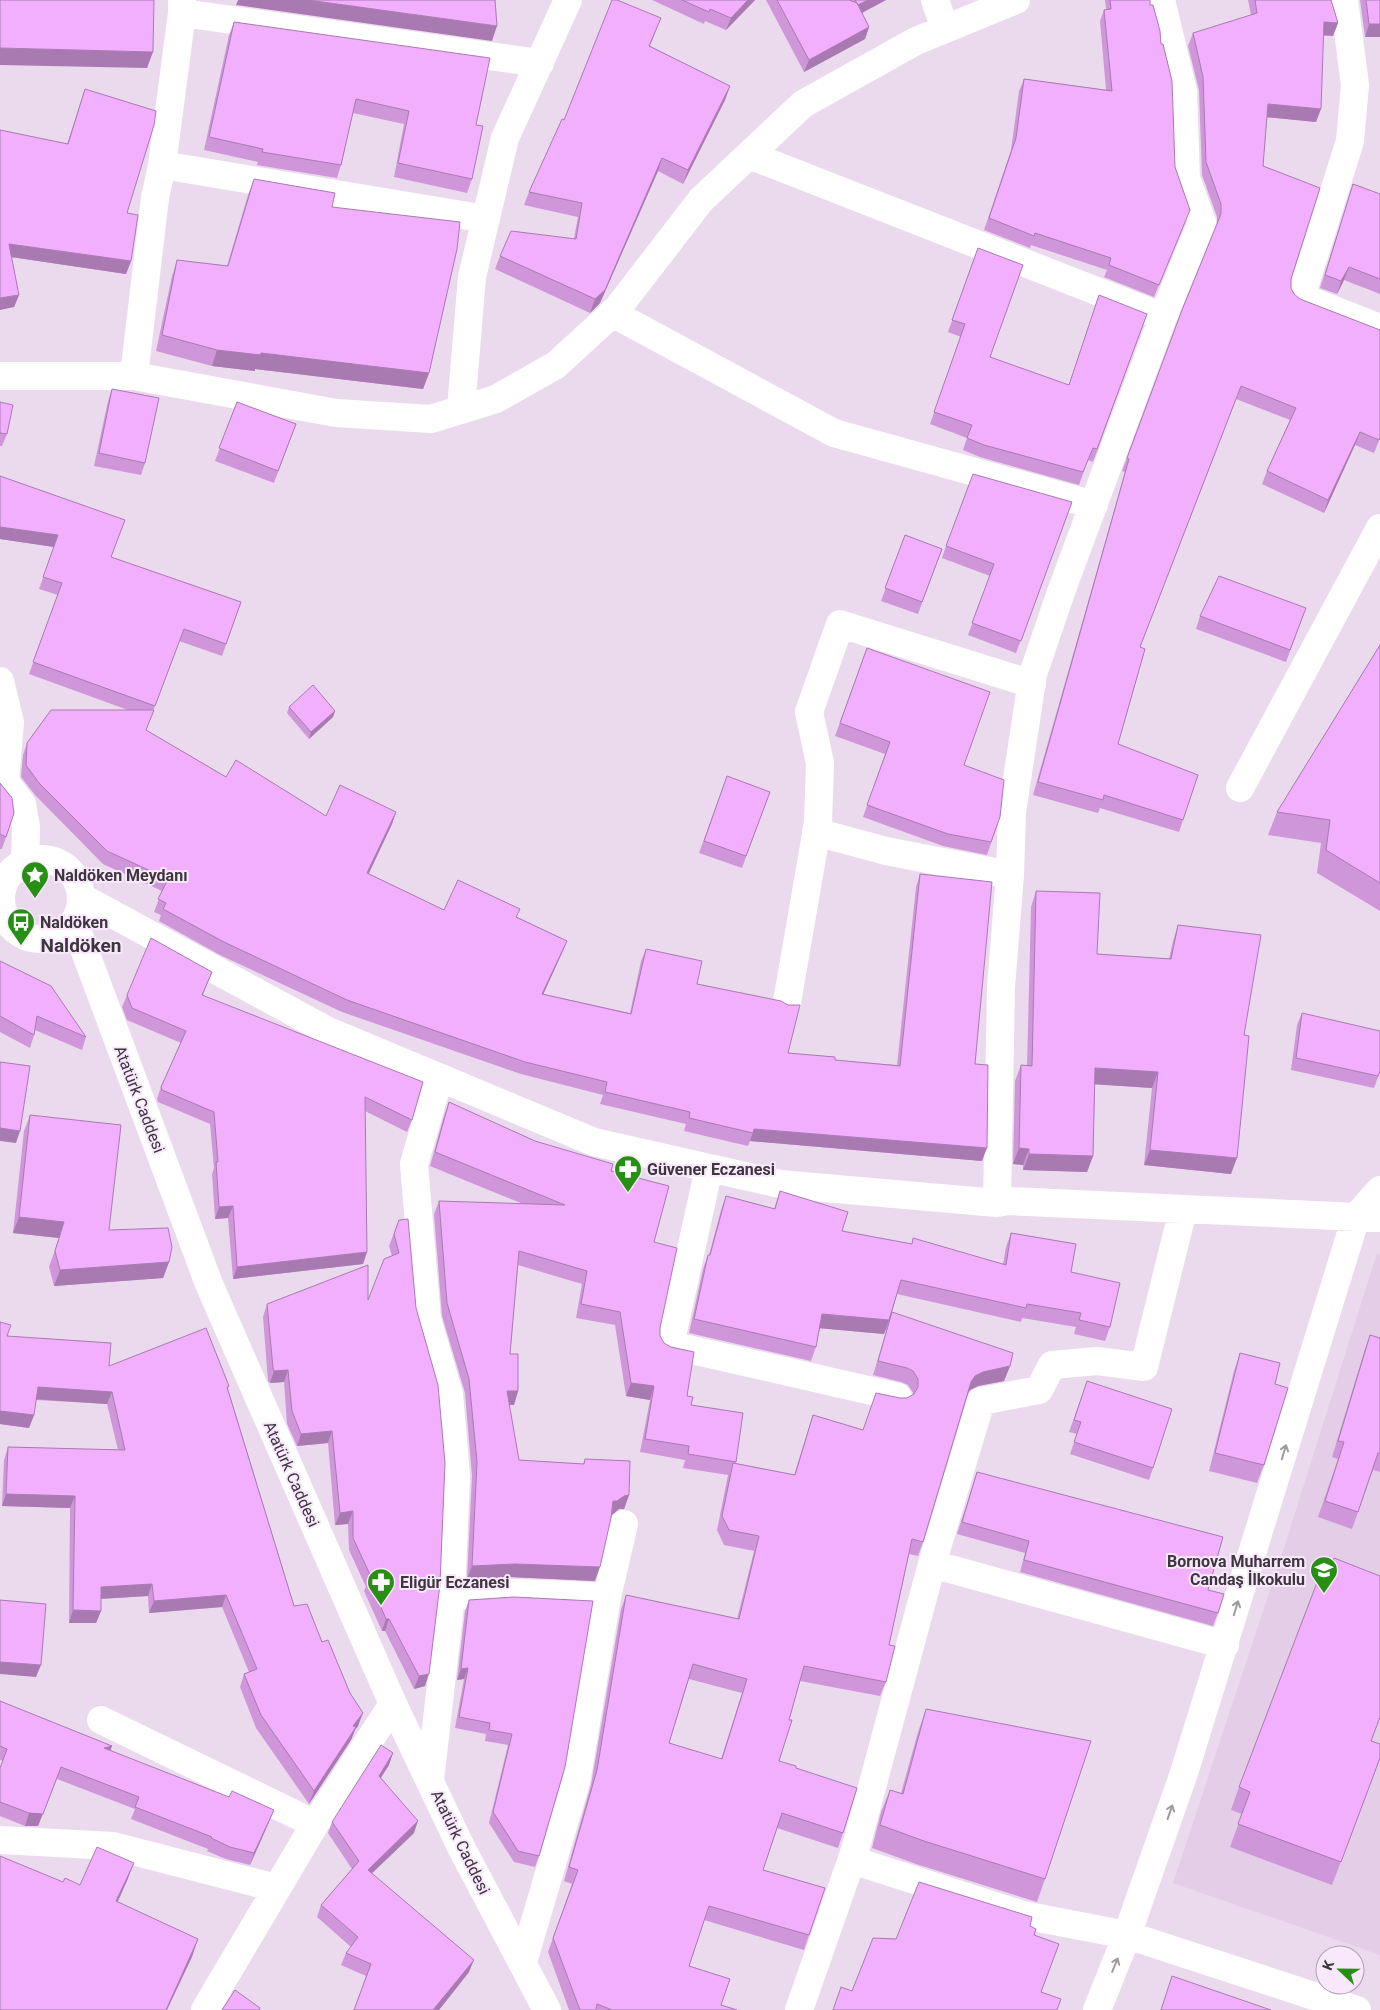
<svg xmlns="http://www.w3.org/2000/svg" width="1380" height="2010" font-family="Roboto,sans-serif">
	<rect width="100%" height="100%" fill="#ebdaee"/>
	<!-- built -->
	<path fill="#e4cde7" d="M1377 1253 1380 1254V1955L1173 1883 1281 1557Z"/>
	<g fill="none" stroke-linecap="round" stroke-linejoin="round">
		<!-- minor -->
		<path stroke="#fff" stroke-width="28" d="M935 0 945 29
			M1344 0 1355 85 1350 141 1301 297 1380 328
			M182 13 540 63
			M749 155 1163 317
			M162 165 486 219
			M612 313 834 433 1094 505
			M0 376H134L336 413 431 419 496 399 556 365 617 309 701 200 803 104 916 41 1016 0
			M134 376 155 198 162 165 182 13V0
			M461 409 472 277 505 138 568 0
			M0 681 10 722 5 782 22 804 26 827 25 862
			M1240 788 1380 528
			M816 832 886 851 1010 875
			M81 897 328 1031 594 1142 780 1184 997 1203 1008 1201 1380 1218
			M0 917 4 914
			M787 1002 818 823 820 763 809 712 840 624 1032 684
			M709 1168 670 1345 898 1397
			M997 1203 1001 987 1010 875 1012 812 1033 674 1061 592 1163 317 1202 222 1186 178 1183 91 1161 0
			M932 1564 981 1401 1039 1390 1052 1365 1097 1361 1144 1367 1183 1210
			M451 1597C503 1589 556 1595 607 1597
			M101 1720 315 1824
			M430 1780 451 1597 456 1475 449 1394 427 1319 414 1164 439 1078
			M0 1840 113 1846 276 1888
			M852 1860 1023 1915 1127 1935 1357 2010
			M523 1962 576 1782 607 1597 624 1524
			M205 2010 315 1824 393 1704
			M799 2010 855 1850 932 1564 1225 1645
			M1097 2010 1127 1935 1184 1773 1356 1217 1380 1190"/>
		<!-- tertiary -->
		<path stroke="#fff" stroke-width="28" d="M1 899a40 40 0 1 1 80 0a40 40 0 1 1-80 0Z
			M74 922 209 1284 393 1704 461 1847 547 2010"/>
	</g>
	<!-- wall -->
	<path fill="#cf96da" fill-rule="evenodd" d="M652 0H755L726 30 705 21 704 24Z
		M766 0H886L862 13 869 27 865 39 804 72Z
		M1105 0H1150V5L1161 44 1175 167 1185 222 1154 297 1104 277 1107 270 1031 245 1030 248 984 230 1011 150 1019 91 1024 79 1106 90 1100 21 1104 10 1106 9Z
		M1248 0H1331L1338 23 1333 36 1323 35 1316 122 1267 117 1263 166 1291 279V288L1380 438 1374 453 1355 445 1324 513 1262 484 1267 471 1290 420 1236 399 1140 647 1118 744 1183 820 1179 832 1100 808 1098 813 1033 795 1125 472 1122 471 1182 310 1217 226V217L1202 175 1199 90 1188 46 1193 33 1251 15Z
		M1360 0H1380L1365 37Z
		M661 18 650 46 730 86 725 100 683 184 658 171 600 303 590 313 495 269 500 256 574 238 578 217 524 205 529 192 564 120Z
		M234 22 476 125 472 179 467 193 394 177 404 124 353 113 341 165 337 178 257 165 258 162 204 150 229 35Z
		M85 89 127 213 131 261 126 274 11 257 19 295 14 307 0 130 67 144Z
		M254 179 332 207 429 373 423 389 255 369V371L212 366 156 351 172 276 177 260 227 266 248 195Z
		M1353 184 1380 194V294L1344 280 1337 294 1320 288Z
		M978 248 990 357 1068 385 1147 314 1093 462 1088 460 1079 485 980 457 963 450 967 438 930 424 961 337 948 332Z
		M112 389 145 463 141 475 94 466 108 401Z
		M0 402 7 434 2 446H0Z
		M237 402 296 424 274 483 215 461Z
		M0 476 111 557 241 602 222 656 179 641 146 730 226 777 326 816 396 812 392 824 368 874 444 910 517 917 567 941 562 953 543 994 630 1013 641 961 646 949 697 984 788 1053 835 1060 897 1065 916 887 920 874 975 1064 982 1161 750 1141 748 1146 684 1131 686 1124 600 1104 603 1095 521 1074 342 1012 220 955 159 921 161 915 154 912 162 891 103 864 35 795 21 777 23 755 27 743 128 710 29 674 58 595 39 589 54 547 0 539Z
		M1072 502 1016 653 968 635 990 576 942 558 946 546Z
		M905 535 942 549 918 614 881 601Z
		M1306 608 1286 662 1196 629 1200 616Z
		M1380 645V911L1317 873 1321 843 1268 835 1277 812Z
		M867 648 964 765 1000 817 987 855 943 846 863 817 885 754 835 736Z
		M289 707 335 711 333 717 309 739 287 713Z
		M727 776 770 792 742 868 699 853Z
		M0 783 14 813 2 849H0Z
		M1036 891 1097 954 1169 959 1173 941 1178 925 1244 1035 1231 1174 1144 1165 1152 1088 1095 1084 1093 1156 1087 1172 1023 1170V1165L1013 1164 1015 1081 1021 1065 1027 1066 1031 907Z
		M0 961 86 1037 82 1050 35 1030 34 1035 30 1048 0 1032Z
		M212 972 203 995 412 1120 407 1132 365 1111 367 1252 363 1264 233 1279 228 1218 215 1219 212 1174 214 1168 210 1124 158 1102 157 1099 161 1087 181 1043 127 1020 122 1007 127 995Z
		M1302 1013 1380 1072 1374 1088 1291 1070 1297 1025Z
		M449 1102 535 1141 611 1171 654 1242 660 1336 691 1405 736 1462 735 1463 794 1475 813 1415 863 1430 900 1398H907L913 1394V1393L908 1385 901 1382 873 1375 887 1328 884 1334 820 1328 816 1347 811 1361 689 1333 703 1269 708 1255H709L721 1210 726 1196 774 1209 780 1191 842 1231 1003 1264 1006 1247 1011 1233 1071 1272 1110 1327 1105 1341 1074 1334 1076 1327 1022 1318 1021 1322 897 1294 890 1319 1010 1366 1004 1381 978 1386 970 1390 968 1394 923 1542 918 1556 909 1554 889 1645 886 1682 880 1696 800 1681 789 1720 779 1761 796 1768 843 1833 838 1848 777 1828 763 1870 825 1888 804 1950 704 1920 689 1966 721 2005 737 2010H569L548 1952 572 1884 564 1881 591 1785 621 1609 626 1595 737 1619 754 1551 724 1545 717 1530 728 1475 683 1468 685 1460 640 1452 650 1400 626 1396 615 1325 576 1318 582 1284 518 1265 510 1354 518 1391 514 1405H509L519 1460 583 1464 585 1459 629 1495 624 1509H619L611 1515 595 1581 510 1577 467 1579 472 1476 465 1393 442 1316 434 1214 439 1201 523 1204 430 1166 444 1116ZM689 1679 742 1693 721 1759 669 1743Z
		M30 1115 109 1230 169 1262 163 1278 54 1286 49 1267 59 1238 13 1233 24 1131Z
		M399 1220 425 1686 414 1689 385 1631H382L364 1591 366 1587 349 1550 348 1524 335 1525 328 1443 297 1446 287 1424 284 1382 270 1383 268 1381 263 1317 267 1304 368 1300 392 1256 389 1246Z
		M0 1322 7 1336 109 1366 229 1386 228 1389 294 1606 322 1642 358 1726 355 1730 351 1740 309 1804 256 1728 240 1687 244 1674 249 1672 222 1607 149 1613 148 1596 101 1599V1611L96 1623H69L70 1508 2 1506 4 1460 8 1447 118 1450 107 1404 36 1400 34 1415 29 1428 0 1424Z
		M1370 1335 1380 1338V1472L1373 1470 1352 1529 1318 1517 1338 1459 1332 1457 1364 1352Z
		M1240 1353 1275 1384 1264 1465 1257 1483 1209 1471 1234 1371Z
		M1087 1381 1153 1468 1149 1480 1070 1454 1077 1434 1069 1432Z
		M977 1472 1208 1590 1218 1613 1213 1626 1020 1572 1025 1553 957 1534Z
		M514 1597 539 1856 535 1867 514 1862 489 1823 508 1745 485 1741 486 1734 455 1728 464 1679 457 1680 465 1611 469 1600Z
		M0 1701 269 1822 250 1865 226 1859 207 1851 208 1849 131 1819 135 1809 57 1779 38 1826H25L0 1816V1768L3 1761 0 1760Z
		M926 1709 1045 1879 1037 1902 916 1864 872 1848 881 1812 890 1790 901 1793 918 1732Z
		M1371 1741 1380 1758 1332 1885 1230 1847 1242 1814 1231 1810 1239 1787Z
		M389 1765 381 1778 414 1833 372 1873 469 1972 439 2010H354L366 1976 341 1965 346 1953 351 1947 317 1917 321 1905 352 1869 328 1833 332 1822Z"/>
	<!-- shaded-wall -->
	<path fill="#a97ab1" d="M238 0H308L497 26 492 41 236 5Z
		M748 0H755L726 30 731 18Z
		M868 0H886L854 17 858 5Z
		M1324 22 1338 23 1333 36 1319 35Z
		M1369 24H1380V37H1365Z
		M869 27 865 39 804 72 809 60Z
		M0 48 153 52 147 68 0 65Z
		M730 86 725 100 683 184 688 170Z
		M1268 104 1321 109 1316 122 1264 117Z
		M662 158 658 171 600 303 590 313 595 299Z
		M9 244 131 261 126 274 4 256Z
		M1349 267 1344 280 1337 294 1341 281Z
		M19 295 14 307 0 310V298Z
		M217 350 261 353 429 373 423 389 255 369V371L212 366Z
		M1360 432 1355 445 1324 513 1328 500Z
		M0 527 58 535 54 547 0 539Z
		M335 711 333 717 309 739 311 732Z
		M396 812 392 824 363 886 367 873Z
		M567 941 562 953 538 1006 542 994Z
		M1095 1068 1158 1072 1152 1088 1090 1084Z
		M0 1128 20 1131 16 1143 0 1141Z
		M754 1129 987 1148 982 1161 750 1141Z
		M1019 1148 1029 1149 1023 1165 1013 1164Z
		M1150 1150 1237 1158 1231 1174 1144 1165Z
		M1029 1154 1093 1156 1087 1172 1023 1170Z
		M233 1206 228 1218 215 1219 219 1207Z
		M19 1217 64 1222 59 1238 13 1233Z
		M367 1252 363 1264 233 1279 237 1267Z
		M169 1262 163 1278 54 1286 60 1270Z
		M822 1314 889 1320 884 1334 817 1328Z
		M1010 1366 1004 1381 978 1386 970 1390 966 1396 971 1382 975 1376 983 1372Z
		M288 1370 284 1382 270 1383 274 1371Z
		M631 1383 654 1386 650 1400 626 1396Z
		M38 1387 112 1392 107 1404 33 1399Z
		M507 1391H518L514 1405H502Z
		M0 1411 34 1415 29 1428 0 1424Z
		M332 1431 328 1443 297 1446 301 1434Z
		M6 1494 75 1496 70 1508 2 1506Z
		M629 1495 624 1509H619L612 1515 613 1501 624 1496Z
		M353 1511 348 1524 335 1525 340 1513Z
		M515 1564 600 1567 595 1581 510 1577 467 1579 472 1566Z
		M152 1584 148 1596 97 1599 101 1587Z
		M226 1595 222 1607 149 1613 154 1601Z
		M73 1610 101 1611 96 1623H69Z
		M386 1619H389L385 1631H382Z
		M0 1662 41 1665 36 1677 0 1674Z
		M468 1668 464 1679 457 1680 461 1669Z
		M429 1674 425 1686 414 1689 419 1676Z
		M363 1713 358 1726 355 1730 351 1740 309 1804 314 1791 353 1726Z
		M112 1746 108 1758 104 1748Z
		M393 1753 389 1765 374 1788 379 1776Z
		M61 1767 38 1826H25L29 1813Z
		M274 1810 269 1822 250 1865 254 1853Z
		M418 1821 414 1833 364 1881 368 1870Z
		M134 1863 127 1881 110 1919 116 1901Z
		M198 1939 192 1957 167 2010H166Z
		M474 1960 469 1972 439 2010H433Z"/>
	<!-- building -->
	<path fill="#f1affd" stroke="#a97ab1" fill-rule="evenodd" d="M0 0H154L153 52 0 48Z
		M308 0H495L497 26Z
		M612 0H617L661 18 649 46 730 86 688 170 662 158 605 290 595 299 500 256 511 231 576 239 582 203 529 192 562 119 564 120Z
		M682 0H748L731 18 710 9 709 12Z
		M777 0H849L857 3 869 27 809 60Z
		M855 0H868L858 5Z
		M1110 0H1150V5H1153L1160 31 1161 44H1163L1172 81 1175 167 1190 210 1159 285 1109 265 1111 258 1035 233 1034 236 989 218 1016 138 1024 79 1112 91 1104 10 1111 9Z
		M1255 0H1331L1338 23 1324 22 1321 109 1268 104 1263 166 1320 188 1291 279V288L1294 294 1300 299 1380 330V437L1379 440 1360 432 1328 500 1267 471 1296 408 1241 386 1140 647 1145 649 1118 744 1198 775 1183 820 1104 795 1103 800 1038 782 1129 459 1127 458 1182 310 1221 214V204L1206 162 1203 77 1193 33 1257 13Z
		M1366 0H1380V24H1369Z
		M234 22 490 58 476 125 483 126 472 179 398 163 409 111 356 99 341 165 262 152 263 149 209 137Z
		M85 89 156 111 154 125 127 213 138 215 131 261 9 244 19 295 0 298V130L68 144Z
		M254 179 335 193 332 207 460 222 457 249 429 373 261 353 260 355 217 350 162 335 177 260 228 266Z
		M1353 184 1380 194V279L1349 267 1341 281 1325 275Z
		M978 248 1023 265 990 357 1069 385 1099 295 1147 314 1097 449 1093 448 1083 472 984 445 967 438 972 425 934 412 965 324 952 320Z
		M112 389 159 398 145 463 99 453Z
		M0 402 13 405 7 434 0 433Z
		M237 402 296 424 278 471 219 448Z
		M973 474 1072 502 1021 641 972 623 994 564 946 546Z
		M0 476 125 520 111 557 241 602 226 644 184 629 155 706 33 662 62 583 43 577 58 535 0 527Z
		M905 535 942 549 922 602 885 588Z
		M1219 576 1306 608 1290 650 1200 616Z
		M1380 645V883L1326 850 1330 820 1277 812Z
		M867 648 990 692 964 765 1004 780 1000 817 991 842 948 834 867 805 890 742 840 723Z
		M313 685 335 711 311 732 289 707Z
		M51 710H154L146 730 226 777 236 760 326 816 340 785 396 812 367 873 444 910 458 880 520 909 516 917 567 941 542 994 631 1014 646 949 702 961 697 984 781 1001 788 1005H800L788 1053 835 1057V1060L900 1066 920 874 992 882 975 1064 988 1065 987 1148 754 1129 753 1133 689 1118 690 1112 605 1092 607 1082 525 1062 347 1000 224 942 163 909 166 903 158 899 168 879 107 851 39 783 26 765 27 743Z
		M727 776 770 792 746 856 704 841Z
		M0 783 12 798 14 813 6 837 0 834Z
		M1036 891 1100 893 1097 954 1171 959 1178 925 1261 935 1244 1035 1249 1036 1237 1158 1150 1150 1158 1072 1095 1068 1093 1156 1029 1154V1149L1019 1148 1021 1065 1032 1066Z
		M151 938 212 972 202 995 423 1082 412 1120 365 1097 367 1252 237 1267 233 1206 219 1207 216 1162H218L214 1112 162 1090 161 1087 186 1031 132 1008 127 995Z
		M0 961 51 986 86 1037 37 1016 34 1035 0 1016Z
		M1302 1013 1380 1031V1071L1378 1076 1296 1058Z
		M0 1062 30 1066 20 1131 0 1128Z
		M449 1102 535 1141 613 1164 611 1171 669 1186 654 1242 677 1248 660 1328V1336L664 1343 671 1347 694 1352 687 1396 693 1397 691 1405 743 1413 736 1462 688 1454 689 1446 645 1439 654 1386 631 1383 620 1312 581 1304 587 1271 519 1251 510 1354H518V1391H507L519 1460 584 1464 585 1459 630 1461 629 1495 624 1496 617 1501H613L611 1518 600 1567 515 1564 472 1566 477 1462 469 1379 447 1303 439 1201 565 1205 435 1152Z
		M30 1115 121 1125 109 1230 168 1228 172 1247 169 1262 60 1270 55 1251 64 1222 19 1217Z
		M780 1191 848 1212 842 1231 912 1244 913 1238 1006 1265 1011 1233 1076 1244 1071 1272 1120 1283 1110 1327 1079 1320 1081 1313 1027 1304 1026 1308 901 1280 889 1320 822 1314 816 1347 694 1319 708 1255H710L726 1196 775 1209Z
		M408 1219 416 1308 438 1385 445 1463 440 1584 429 1674 419 1676 389 1619H386L369 1579H372L353 1538V1511L340 1513 332 1431 301 1434 292 1411 288 1370 274 1371 273 1368 267 1304 368 1265V1300L384 1259 399 1253 394 1234 399 1220Z
		M892 1312 1013 1353 1010 1366 983 1372 975 1376 971 1382 923 1542 912 1539 889 1645 895 1646 886 1682 804 1666 789 1720H792L779 1761 796 1766V1768L857 1788 843 1833 782 1813 763 1870 825 1888 809 1935 709 1906 689 1966 730 1979 721 2005 737 2010H612L597 2004 596 2010H580L553 1938 578 1870 569 1867 597 1770 626 1595 739 1619 759 1536 729 1530 722 1516 733 1463 795 1475 813 1415 863 1430 876 1393 900 1398H907L914 1394 918 1387V1379L913 1371 907 1368 878 1361ZM693 1664 747 1679 722 1759 669 1743Z
		M0 1322 11 1325 7 1336 111 1343 109 1366 206 1328 229 1386 227 1387 294 1606 307 1604 322 1642 328 1640 350 1693 363 1713 353 1726 356 1727 314 1791 261 1715 244 1674 257 1669 226 1595 154 1601 152 1584 101 1587V1611L73 1610 75 1496 6 1494 8 1447 125 1450 112 1392 38 1387 34 1415 0 1411Z
		M1370 1335 1380 1338V1453H1378L1358 1512 1325 1501 1344 1442 1338 1441Z
		M1240 1353 1280 1363 1275 1384 1288 1388 1264 1465 1215 1453Z
		M1087 1381 1172 1409 1153 1468 1074 1442 1081 1422 1074 1420Z
		M977 1472 1223 1537 1208 1590 1224 1594 1218 1613 1024 1560 1029 1541 962 1522Z
		M1334 1558 1380 1576V1717L1371 1741 1380 1744V1758L1341 1862 1238 1824 1250 1792 1239 1787 1321 1572 1328 1575Z
		M514 1597 593 1601 565 1767 539 1856 518 1851 493 1812 512 1734 489 1730 490 1723 459 1717 468 1668 461 1669 469 1600Z
		M0 1600 46 1604 41 1665 0 1662Z
		M0 1701 112 1746 104 1748 229 1797 232 1791 274 1810 254 1853 230 1847 211 1838 212 1837 135 1807 139 1797 61 1767 43 1814 29 1813 0 1802V1768L7 1749 0 1746Z
		M926 1709 1091 1741 1045 1879 924 1841 880 1825 890 1790 903 1794Z
		M381 1745 393 1753 379 1776 418 1821 368 1870 474 1960 433 2010H354L371 1964 346 1953 358 1937 321 1905 359 1861 332 1822Z
		M97 1847 134 1863 116 1901 198 1939 166 2010H0V1856L63 1882 65 1878 80 1885Z
		M919 1882 1032 1917 1030 1926 1036 1929 1034 1935 1059 1944 1041 1992 1061 1999 1057 2010H833L841 1987 852 1991 873 1938 896 1939Z
		M1172 1976 1271 2010H1161Z
		M235 1990 260 2008 259 2010H222Z"/>
	<!-- one-way arrows -->
	<defs><path id="oneway-shaft" d="M-6 0H5M1.5-3L5.5 0L1.5 3" fill="none" stroke-width="1.6" stroke-linecap="round" stroke-linejoin="round" transform="scale(1.25)"/></defs>
	<g stroke="#9e9a9e">
		<use href="#oneway-shaft" transform="translate(1284 1452) rotate(-73)"/>
		<use href="#oneway-shaft" transform="translate(1236 1608) rotate(-73)"/>
		<use href="#oneway-shaft" transform="translate(1170 1812) rotate(-71)"/>
		<use href="#oneway-shaft" transform="translate(1115 1965) rotate(-68)"/>
	</g>
	<!-- icons -->
	<defs>
		<g id="sight-pin" transform="scale(1.4375)"><path d="M0 17L-7.5 6A9.5 9.5 0 1 1 7.5 6Z" fill="#279014" stroke="#f9e7fc"/><path d="M0-6L1.8-2.2L6-1.7L2.9 1.2L3.7 5.4L0 3.3L-3.7 5.4L-2.9 1.2L-6-1.7L-1.8-2.2Z" fill="#fff"/></g>
		<g id="bus-pin" transform="scale(1.4375)"><path d="M0 17L-7.5 6A9.5 9.5 0 1 1 7.5 6Z" fill="#279014" stroke="#f9e7fc"/><path d="M-5-6H5V4H4V6H2V4H-2V6H-4V4H-5ZM-3.5-4V0h7V-4ZM-3.5 1.2v1.5H-2V1.2ZM2 1.2v1.5H3.5V1.2Z" fill="#fff"/></g>
		<g id="pharmacy-pin" transform="scale(1.4375)"><path d="M0 17L-7.5 6A9.5 9.5 0 1 1 7.5 6Z" fill="#279014" stroke="#f9e7fc"/><path d="M-2-6h4v4h4v4h-4v4h-4v-4h-4v-4h4Z" fill="#fff"/></g>
		<g id="school-pin" transform="scale(1.4375)"><path d="M0 17L-7.5 6A9.5 9.5 0 1 1 7.5 6Z" fill="#279014" stroke="#f9e7fc"/><path d="M0-5L7-2L0 1L-7-2ZM-4 1L0 2.5L4 1V4Q0 6-4 4Z" fill="#fff"/></g>
	</defs>
	<g fill-rule="evenodd">
		<use href="#sight-pin" x="35" y="875"/>
		<use href="#bus-pin" x="21" y="922"/>
		<use href="#pharmacy-pin" x="628" y="1169"/>
		<use href="#school-pin" x="1324" y="1570"/>
		<use href="#pharmacy-pin" x="381" y="1582"/>
	</g>
	<g text-anchor="middle" stroke-width="4" stroke-linejoin="round" paint-order="stroke">
		<!-- poi labels -->
		<g font-size="16" font-weight="bold" fill="#3c363d" stroke="#f9e7fc" text-anchor="start">
			<text x="54" y="881">Naldöken Meydanı</text>
			<text x="40" y="928">Naldöken</text>
			<text x="647" y="1175">Güvener Eczanesi</text>
			<text x="1305" y="1567" text-anchor="end">Bornova Muharrem<tspan x="1305" dy="18">Candaş İlkokulu</tspan></text>
			<text x="400" y="1588">Eligür Eczanesi</text>
		</g>
		<!-- street labels -->
		<g font-size="16" fill="#3c363d" stroke="#f9e7fc">
			<text transform="translate(140 1099) rotate(69)" y="6">Atatürk Caddesi</text>
			<text transform="translate(292 1474) rotate(66)" y="6">Atatürk Caddesi</text>
			<text transform="translate(461 1842) rotate(64)" y="6">Atatürk Caddesi</text>
		</g>
		<!-- quarter labels -->
		<g font-size="19" font-weight="bold" fill="#3c363d" stroke="#f9e7fc">
			<text x="81" y="952">Naldöken</text>
		</g>
	</g>
	<!-- north arrow -->
	<g transform="translate(1340 1970) rotate(292)"><circle r="24" fill="#f9e7fc" stroke="#ada0b0"/>
	<path d="M0-4L9 19L0 12L-9 19Z" fill="#279014"/>
	<text y="-8" font-size="14" font-weight="bold" text-anchor="middle" fill="#3c363d">K</text>
	</g>
</svg>
